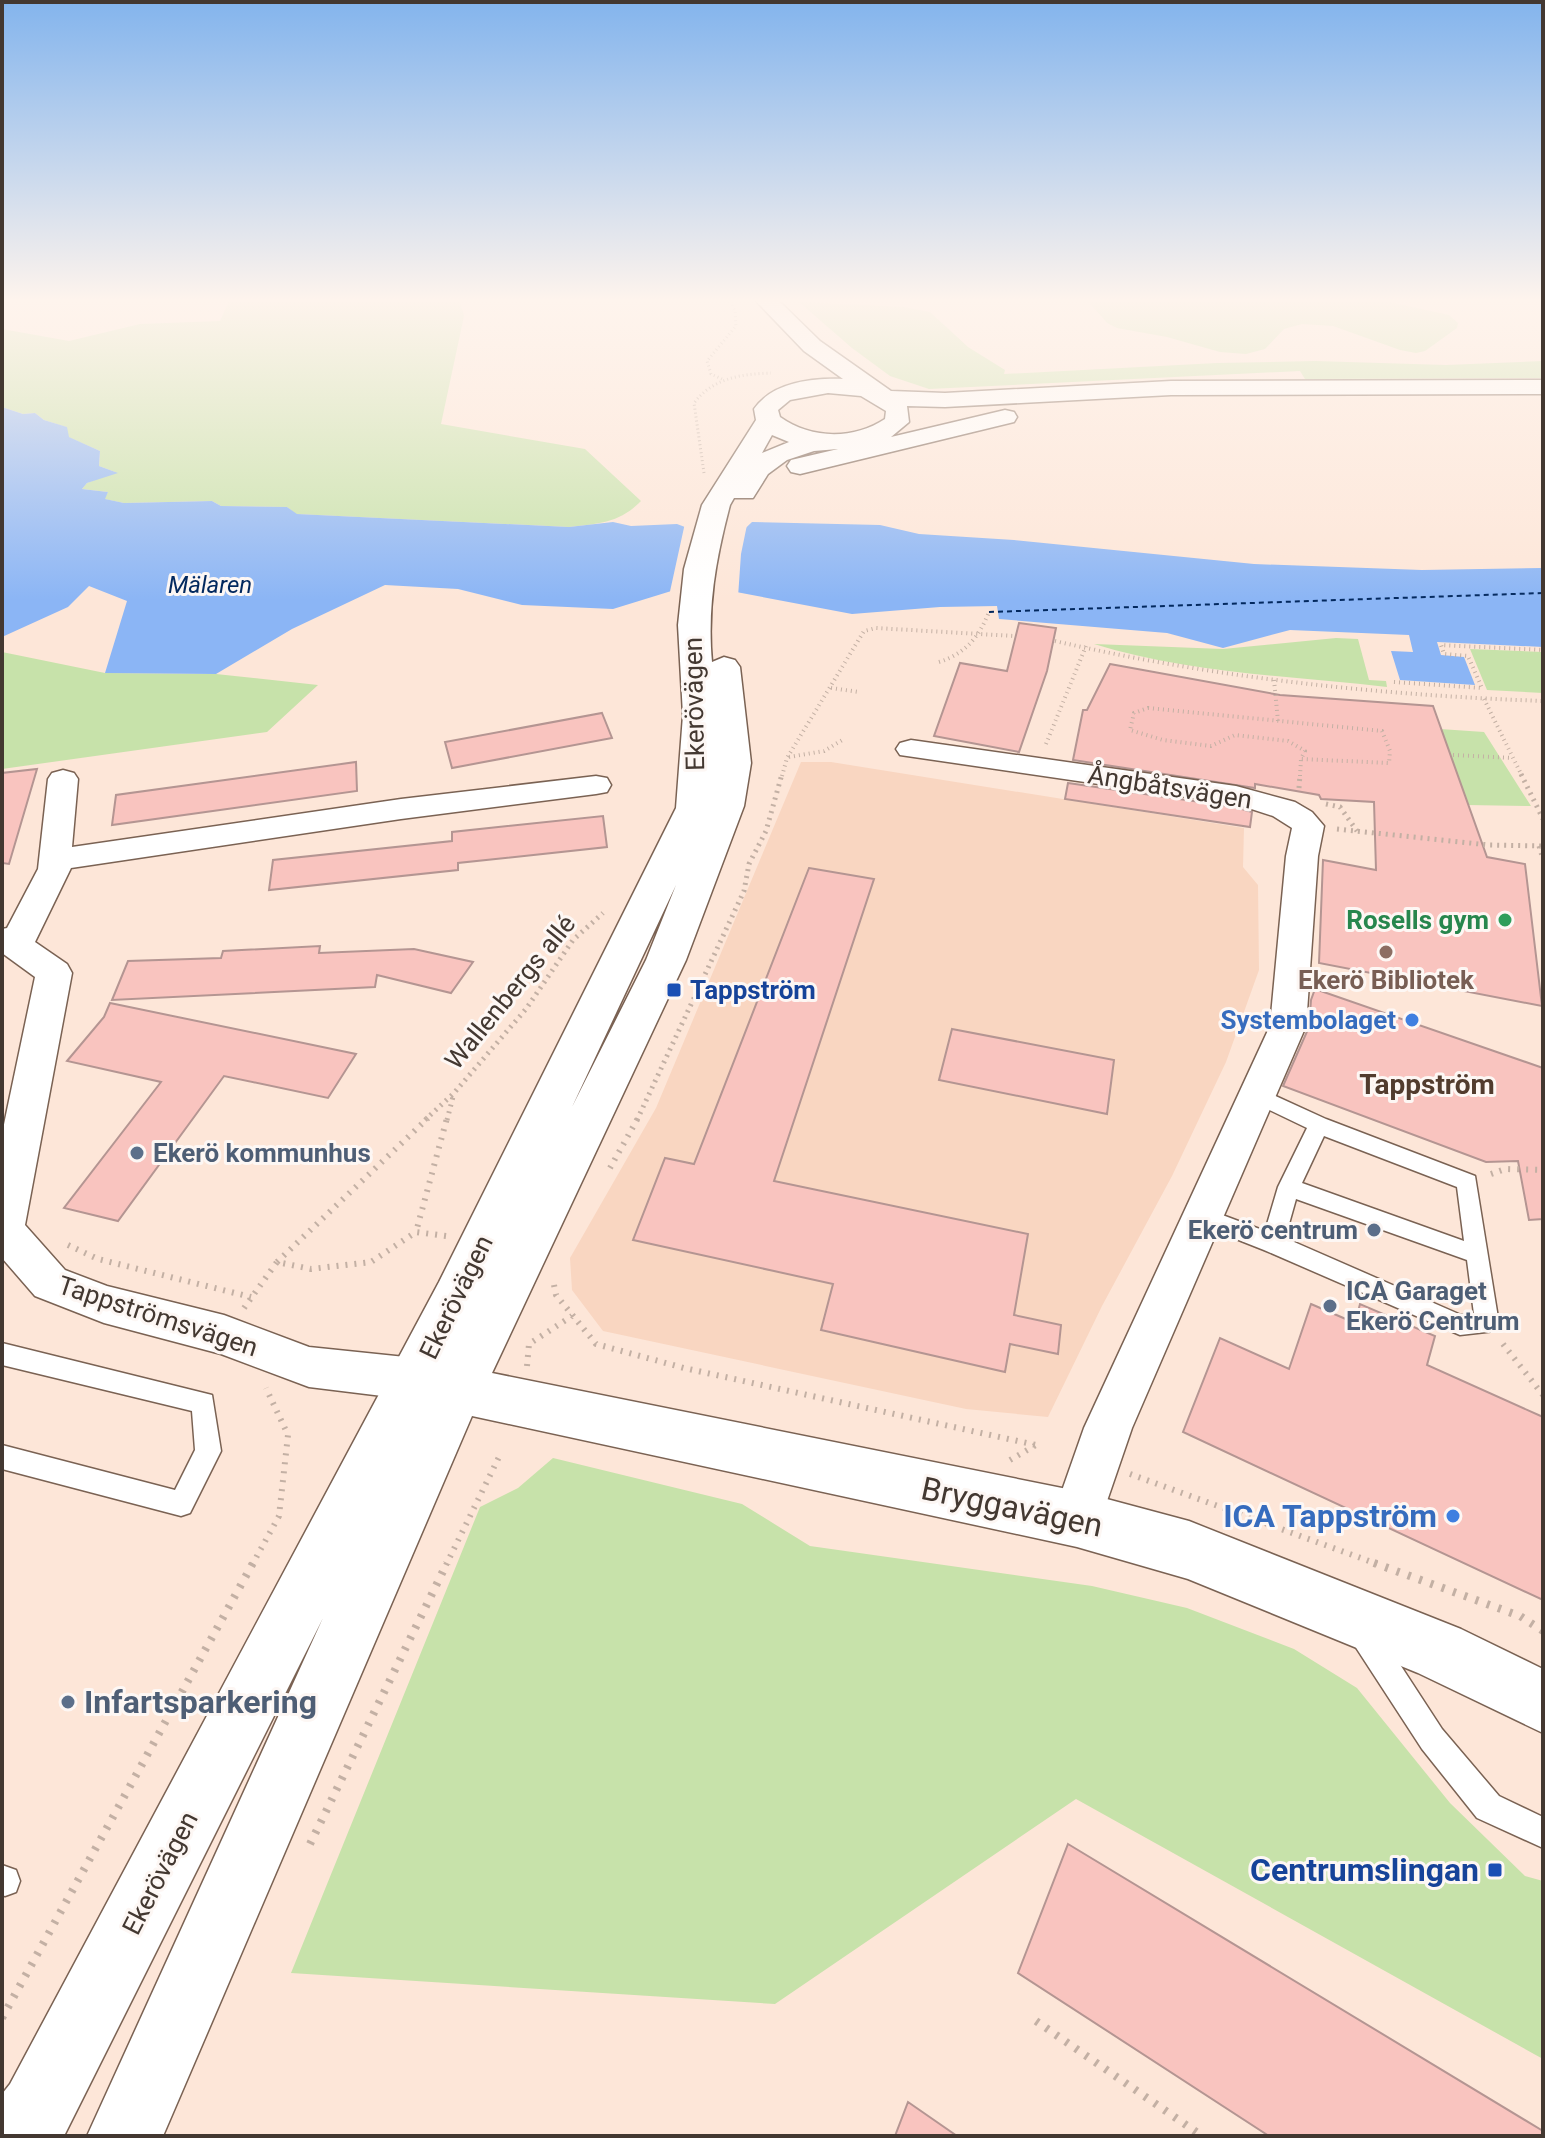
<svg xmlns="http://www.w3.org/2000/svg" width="1545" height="2138" font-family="Roboto,sans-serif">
	<rect width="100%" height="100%" fill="#fde6d8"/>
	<!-- built -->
	<path fill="#f9d6c1" d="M801 762H831L1244 828 1243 867 1258 885 1259 970 1226 1062 1172 1176 1102 1306 1048 1417 966 1409 603 1331 572 1290 570 1258 656 1108Z"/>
	<!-- green -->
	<path fill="#c7e2aa" d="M229 301H460L464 316 441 424 585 449 641 501C620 523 597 524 569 527L296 514 287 507 221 506 212 501 124 503 104 499 108 492 82 489 87 483 115 472 99 466 100 451 68 437 66 427 44 420 35 413 23 414 2 407V329L69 341 140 324 220 321Z
		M1088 301H1385L1449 315 1458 323 1457 328 1425 351 1416 353 1400 350 1333 326 1302 324 1284 329 1265 349 1246 354 1220 352 1167 337 1117 328 1107 323Z
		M799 302 904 307 930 312 968 347 1005 370 1004 374 1217 363 1315 361 1446 365 1543 361V378L1305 379 1300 371 929 389 890 376 852 348Z
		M1336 638 1358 639 1369 680 1386 681 1387 687C1290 676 1187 673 1094 644L1223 649Z
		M1470 649 1543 652V693L1487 690Z
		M2 652 105 673 216 674 318 685 267 732 2 769Z
		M1440 729 1484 732 1531 806 1467 805Z
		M553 1458 742 1504 810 1546 1092 1586 1187 1608 1294 1649 1357 1688 1450 1803 1525 1876 1543 1881V2059L1076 1799 775 2004 291 1973 480 1507 518 1488Z"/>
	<!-- water -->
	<path fill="#8bb5f5" d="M2 407 23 414 35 413 44 420 67 427 69 437 100 451 99 466 118 473 87 483 82 489 108 492 105 499 124 503 212 501 221 506 287 507 297 514 569 527 613 522 631 526 677 524 714 538 732 541 752 522 880 525 919 534 1014 540 1254 564 1422 570 1543 568V647L1437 642 1441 655 1464 657 1475 685 1400 680 1391 651 1413 652 1409 635 1290 630 1223 648 1167 633 999 619 997 606 940 607 852 614 694 584 613 609 522 605 458 589 385 585 292 629 216 674 105 673 127 601 89 586 68 607 2 637Z"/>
	<!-- pier -->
	<path fill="#fde6d8" d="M748 520 741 554 738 597 694 588 669 596 685 523 731 537Z"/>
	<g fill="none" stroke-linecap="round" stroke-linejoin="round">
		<!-- ferry -->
		<path stroke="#02285e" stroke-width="2" stroke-dasharray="5 4" stroke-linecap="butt" d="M989 612 1543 593"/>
	</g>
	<!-- building -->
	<path fill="#f9c4bf" stroke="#b49592" stroke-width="2" d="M1019 623 1056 628 1047 671 1019 752 934 736 960 663 1007 671Z
		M1110 664 1280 695 1433 706 1487 857 1525 864 1542 1006 1319 963 1323 860 1376 870 1374 802 1321 799 1319 795 1255 784V788L1073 760 1083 710H1087Z
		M602 713 612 738 452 768 445 742Z
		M356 762 357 791 112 825 116 795Z
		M37 769 9 864 2 863V773Z
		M1068 783 1235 807 1252 812 1250 827 1065 799Z
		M603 816 607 847 458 863V870L269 890 273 860 452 841V832Z
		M809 868 874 879 774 1181 1028 1234 1014 1315 1061 1325 1058 1354 1010 1344 1005 1372 821 1330 833 1284 633 1240 665 1158 694 1164Z
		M320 946 319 953 414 949 473 962 451 993 377 975 375 987 112 1000 128 961 221 958 223 951Z
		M1315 989 1543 1068V1219L1529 1220 1518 1161 1486 1162 1283 1086 1309 1027 1311 1000Z
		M110 1003 356 1054 328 1098 224 1076 118 1221 64 1208 161 1082 67 1061 104 1017Z
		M952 1029 1114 1060 1107 1114 939 1080Z
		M1311 1304 1355 1323 1360 1304 1435 1336 1427 1365 1543 1417V1600L1183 1432 1220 1338 1289 1369Z
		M1068 1844 1543 2131V2136H1269L1018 1973Z
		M908 2102 957 2136H895Z"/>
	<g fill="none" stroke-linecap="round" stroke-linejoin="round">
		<!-- service casing -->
		<g stroke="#7a6253" stroke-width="3">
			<path id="service" d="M1258 1088 1326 1119 1475 1176 1499 1324 1495 1331 1460 1335 1264 1250 1193 1222 1190 1216 1193 1210 1201 1207 1265 1231 1278 1187 1307 1128 1251 1101 1248 1096 1251 1091ZM1324 1136 1457 1187 1464 1241 1302 1183ZM1296 1199 1467 1260 1474 1314 1461 1315 1285 1238Z
				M2 1343 212 1395 221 1451 190 1513 181 1516 2 1469V1445L175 1490 195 1450 192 1411 2 1365Z
				M1363 1619 1373 1623 1442 1729 1499 1796 1543 1817V1848L1477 1818 1422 1749 1353 1643 1349 1633 1353 1623Z
				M2 1865 16 1870 20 1881 16 1892 5 1896 2 1895Z"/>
		</g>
		<!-- minor casing -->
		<g stroke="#7a6253" stroke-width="3">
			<path id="minor" d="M911 740 1236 786 1295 802 1312 812 1324 826 1318 856 1306 1026 1132 1428 1095 1536 1077 1543 1059 1536 1052 1519 1084 1428 1270 1026 1286 856 1292 828 1273 816 1236 804 900 755 896 749 900 743Z
				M63 770 74 773 78 779 72 847 401 799 596 776 607 778 611 785 607 792 596 794 401 819 71 868 35 942 67 964 72 973 25 1225 65 1270 107 1286 224 1315 309 1347 415 1358 431 1364 438 1379 431 1394 415 1400 309 1387 221 1354 104 1323 35 1296 2 1258V1134L35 977 2 953V929L7 928 38 869 48 779 52 773Z"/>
		</g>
		<!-- secondary casing -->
		<g stroke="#7a6253" stroke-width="3">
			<path id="secondary" d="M756 301H779L820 341 891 391 945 393 1171 381 1543 380V394L1171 395 945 407 907 406 909 422 891 437 1005 410 1014 412 1017 417 1014 422 800 474 791 472 787 466 791 460 838 449 814 451 787 460 768 474 753 498H734L730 505C716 558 707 607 712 662L724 657 735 660 740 667 751 763 744 806 686 960 492 1373 1077 1491 1189 1521 1461 1629 1543 1669V1733L1418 1673 1188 1579 1077 1547 472 1416 163 2136H87L323 1618 64 2136H2V2094L10 2084 439 1282 676 808 683 715 678 625 684 569 702 505 756 420 754 409C773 382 812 378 843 379L804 351ZM828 393 861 396 886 411 885 419C853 440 811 439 780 417L778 410 790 400ZM772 435 789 442 762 453ZM676 885 646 960 572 1107Z"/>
		</g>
		<!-- path-far4 -->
		<path stroke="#c3b0a4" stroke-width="3" stroke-dasharray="1 3" stroke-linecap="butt" d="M722 379 711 374 707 361 736 326 735 310 729 301
			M704 473 694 403C713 378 741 374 771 373"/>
		<!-- path-far3 -->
		<path stroke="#c3b0a4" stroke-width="4" stroke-dasharray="1 4" stroke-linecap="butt" d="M1055 641C1215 678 1379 695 1543 701
			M939 662C965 654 979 637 989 612
			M1274 680 1278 721
			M1394 682 1482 688 1468 656 1444 654 1441 645 1543 650
			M831 688 859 692
			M1484 699 1522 776
			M1148 708 1382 731 1390 751 1389 763 1301 759 1305 751 1288 741 1235 735 1211 746 1163 740 1130 730 1134 713Z
			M1046 744 1086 646
			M1453 755 1512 758
			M789 757 824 751 844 739
			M782 776 787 758 864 631 876 628 1014 636
			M1300 776 1301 759"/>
		<!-- path-far2 -->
		<path stroke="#c3b0a4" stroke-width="5" stroke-dasharray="2 5" stroke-linecap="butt" d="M1521 774 1543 819
			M1299 788 1300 774
			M1326 804 1340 807 1357 831
			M1337 829 1489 845 1543 846
			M1539 846 1543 859
			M425 1120 454 1093 526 1009 573 940 603 913
			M447 1120 454 1093
			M637 1120 744 891 749 864 766 831 782 774"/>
		<!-- path-far1 -->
		<path stroke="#c3b0a4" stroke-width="6" stroke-dasharray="2 7" stroke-linecap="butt" d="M610 1168 638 1118
			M1491 1174 1505 1169 1543 1170
			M446 1236 416 1232 447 1118
			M68 1245 98 1259 251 1297
			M277 1262 428 1118
			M554 1285 556 1295 596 1344 684 1368 1036 1445
			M244 1308 277 1262 311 1269 371 1262 416 1232
			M1503 1344 1543 1395
			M527 1366 529 1344 572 1316
			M1010 1460 1036 1445
			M1130 1474 1380 1565
			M252 1565 279 1516 288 1435 266 1388
			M446 1565 499 1457"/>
		<!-- path -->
		<path stroke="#c3b0a4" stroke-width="8" stroke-dasharray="3 9" stroke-linecap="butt" d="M1374 1563 1520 1616 1543 1631
			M310 1844 447 1563
			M2 2018 253 1563
			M1036 2021 1202 2136"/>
		<!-- service -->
		<use href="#service" fill="#fff" fill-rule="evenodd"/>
		<!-- minor -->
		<use href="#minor" fill="#fff" fill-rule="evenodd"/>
		<!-- secondary -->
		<use href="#secondary" fill="#fff" fill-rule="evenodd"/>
	</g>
	<!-- sky -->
	<linearGradient id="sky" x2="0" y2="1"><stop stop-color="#83b4ed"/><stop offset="0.5" stop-color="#fef4ed"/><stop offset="1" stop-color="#fef4ed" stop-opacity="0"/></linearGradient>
	<rect width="1545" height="601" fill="url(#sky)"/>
	<!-- markers -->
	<circle fill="#2e9e5b" stroke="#fdf7f4" stroke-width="3" cx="1505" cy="920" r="8"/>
	<circle fill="#8d6e63" stroke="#fdf7f4" stroke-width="3" cx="1386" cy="952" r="8"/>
	<g fill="#1a4fb4" stroke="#fdf7f4" stroke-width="3">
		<rect x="666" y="982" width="16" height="16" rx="4"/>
		<rect x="1487" y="1862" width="16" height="16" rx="4"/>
	</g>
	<g fill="#3f7fe0" stroke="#fdf7f4" stroke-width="3">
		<circle cx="1412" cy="1020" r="8"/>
		<circle cx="1453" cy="1516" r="8"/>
	</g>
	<g fill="#5c6f8a" stroke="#fdf7f4" stroke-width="3">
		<circle cx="137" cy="1153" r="8"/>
		<circle cx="1374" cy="1230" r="8"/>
		<circle cx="1330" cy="1306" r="8"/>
		<circle cx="68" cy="1702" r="8"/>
	</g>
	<g text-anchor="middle" stroke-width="6" stroke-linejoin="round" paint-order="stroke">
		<!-- far-water labels -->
		<g font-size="24" font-style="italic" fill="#02285e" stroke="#fdf7f4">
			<text x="210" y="593">Mälaren</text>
		</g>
		<!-- street labels -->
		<g font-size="26" fill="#433831" stroke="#fdf7f4">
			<text transform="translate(694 704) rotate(-91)" y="9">Ekerövägen</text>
			<text transform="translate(1170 787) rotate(9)" y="9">Ångbåtsvägen</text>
			<text transform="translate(510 992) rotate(-51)" y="9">Wallenbergs allé</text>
			<text transform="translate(456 1297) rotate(-64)" y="9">Ekerövägen</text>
			<text transform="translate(158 1316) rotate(18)" y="9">Tappströmsvägen</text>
			<text transform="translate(160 1873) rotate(-63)" y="9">Ekerövägen</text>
		</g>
		<!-- leisure labels -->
		<g font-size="26" font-weight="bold" fill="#27864d" stroke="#fdf7f4" text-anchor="end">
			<text x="1489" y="929">Rosells gym</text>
		</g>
		<!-- education labels -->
		<g font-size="26" font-weight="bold" fill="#785e54" stroke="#fdf7f4">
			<text x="1386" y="989">Ekerö Bibliotek</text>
		</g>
		<!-- transit labels -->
		<g font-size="26" font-weight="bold" fill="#164399" stroke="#fdf7f4" text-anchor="start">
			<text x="690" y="999">Tappström</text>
		</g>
		<!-- shop labels -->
		<g font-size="26" font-weight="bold" fill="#366cbe" stroke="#fdf7f4" text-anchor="end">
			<text x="1396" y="1029">Systembolaget</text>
		</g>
		<!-- service labels -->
		<g font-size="26" font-weight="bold" fill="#4e5e75" stroke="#fdf7f4" text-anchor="start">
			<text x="153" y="1162">Ekerö kommunhus</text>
			<text x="1358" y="1239" text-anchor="end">Ekerö centrum</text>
			<text x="1346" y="1300">ICA Garaget<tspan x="1346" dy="30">Ekerö Centrum</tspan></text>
		</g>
		<!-- neighbourhood labels -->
		<g font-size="28" font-weight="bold" fill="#523c2e" stroke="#fdf7f4">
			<text x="1427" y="1094">Tappström</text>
		</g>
		<!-- near-street labels -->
		<g font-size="32" fill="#433831" stroke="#fdf7f4">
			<text transform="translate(1012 1507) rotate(12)" y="11">Bryggavägen</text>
		</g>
		<!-- near-shop labels -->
		<g font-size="32" font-weight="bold" fill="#366cbe" stroke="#fdf7f4" text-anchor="end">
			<text x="1437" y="1527">ICA Tappström</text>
		</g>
		<!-- near-service labels -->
		<g font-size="32" font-weight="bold" fill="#4e5e75" stroke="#fdf7f4" text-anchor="start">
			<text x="84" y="1713">Infartsparkering</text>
		</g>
		<!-- near-transit labels -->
		<g font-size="32" font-weight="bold" fill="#164399" stroke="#fdf7f4" text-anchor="end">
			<text x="1479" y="1881">Centrumslingan</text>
		</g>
	</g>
	<!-- border -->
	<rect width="1545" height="2138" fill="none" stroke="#433831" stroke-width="8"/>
</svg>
